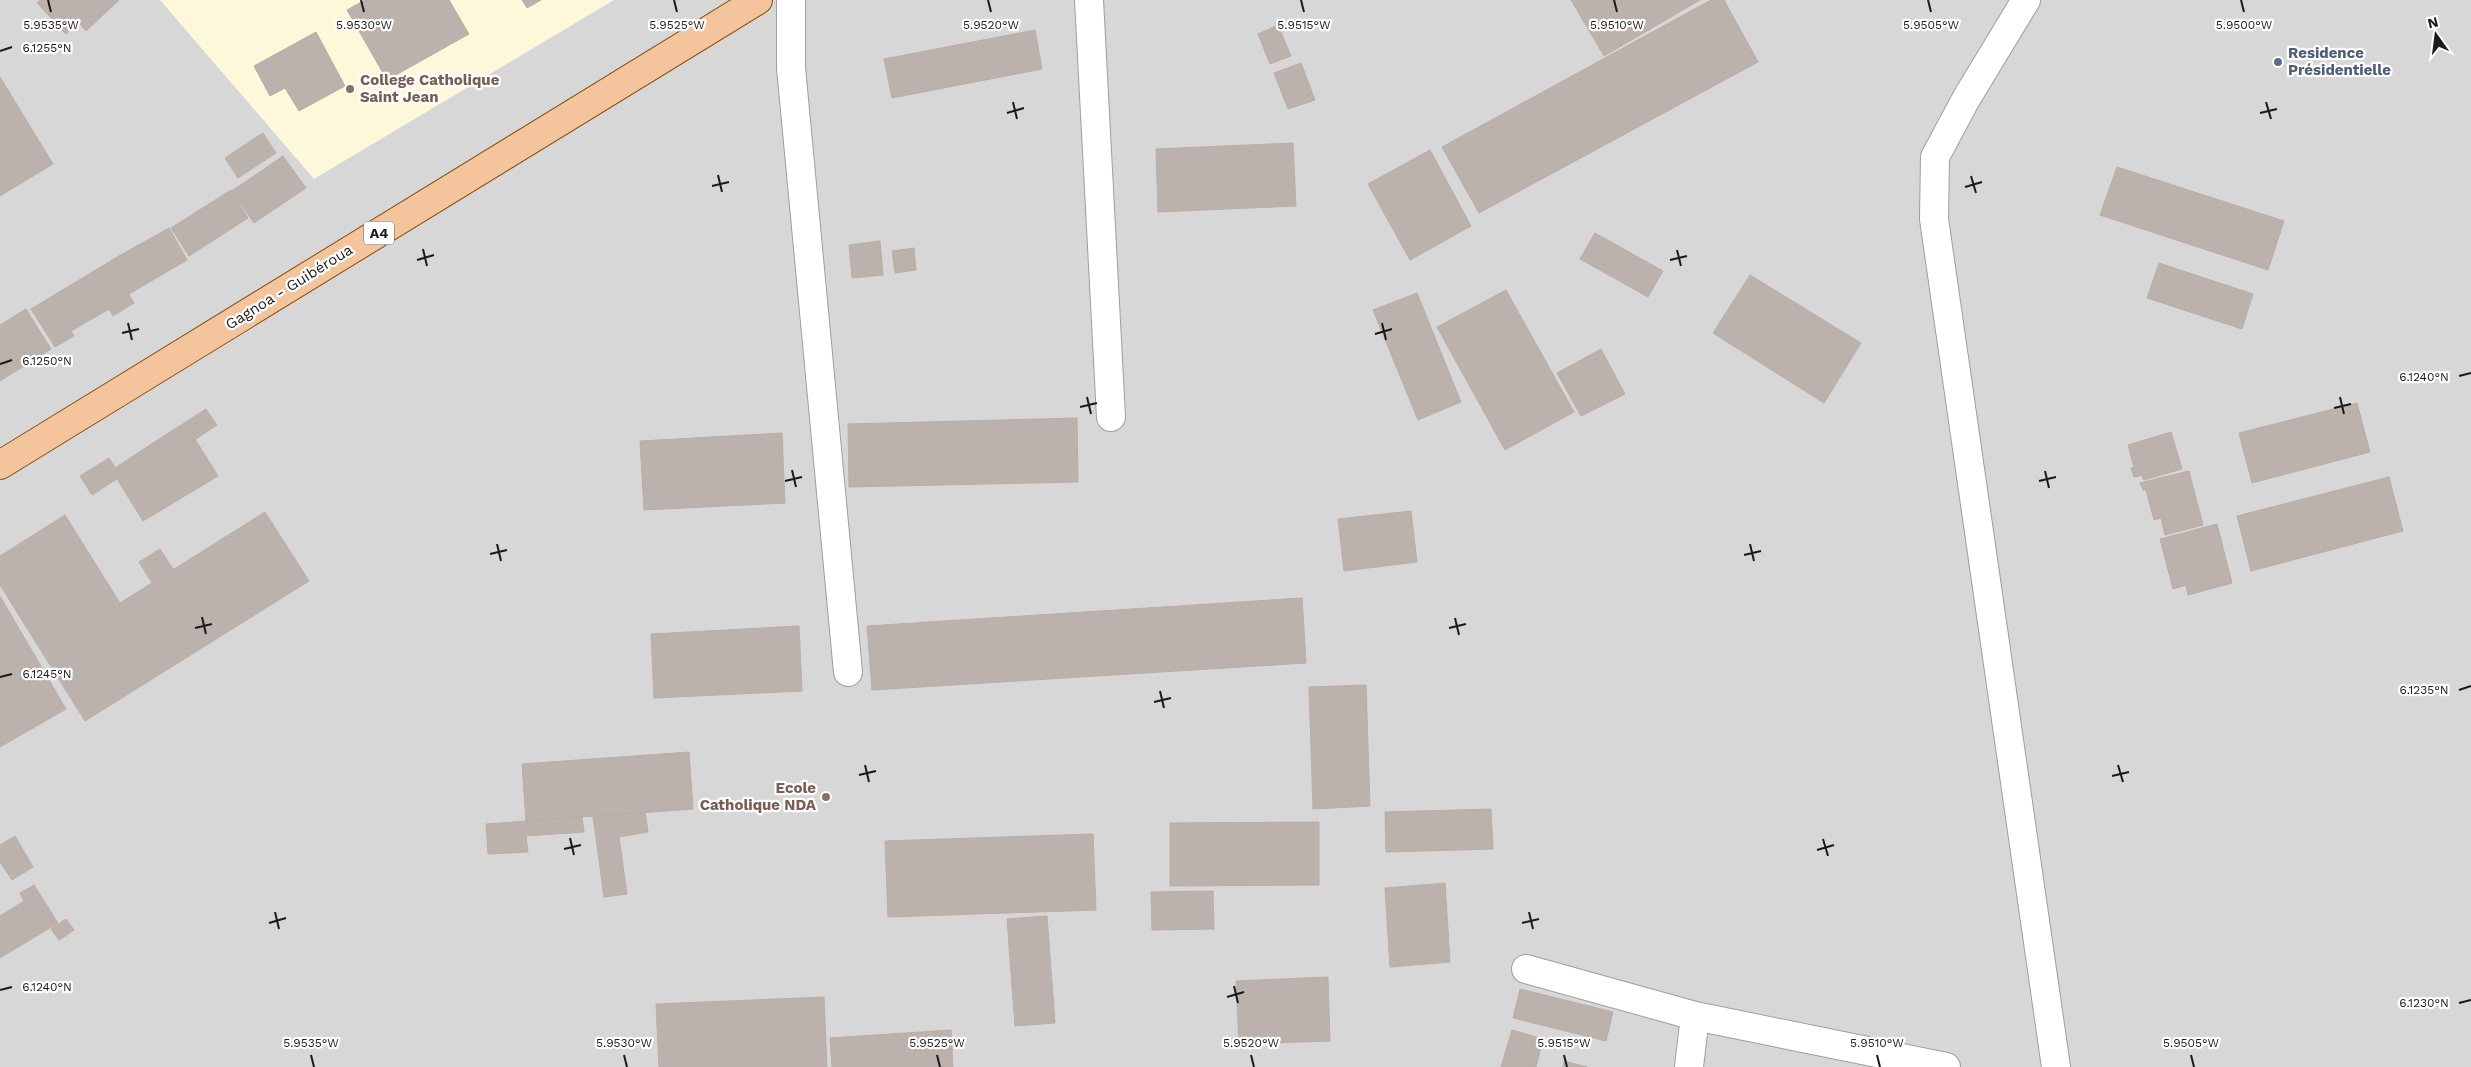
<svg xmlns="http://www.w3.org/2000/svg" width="2471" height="1067" font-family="'Work Sans',sans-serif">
	<rect width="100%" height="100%" fill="#ebe6e0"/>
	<!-- residential -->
	<path fill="#d8d7d8" d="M0 0H2471V1067H0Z"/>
	<!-- education -->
	<path fill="#fcf8d9" d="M160 0H614L314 179Z"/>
	<!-- building -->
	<path fill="#bbb2ae" stroke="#bcaca4" d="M40 0H119L86 31 78 22 66 34 37 3Z
		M365 0H449L469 34 387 80 347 10Z
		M522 0H541L527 8Z
		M1571 0H1700L1604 56Z
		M1711 0H1724L1758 62 1479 213 1442 147Z
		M1278 25 1291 56 1270 64 1258 34Z
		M1035 30 1042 69 892 98 884 59Z
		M316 32 345 86 299 111 285 88 270 96 254 66Z
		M1301 63 1315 100 1288 109 1274 73Z
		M0 77 53 164 0 196Z
		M263 133 276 153 238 178 225 158Z
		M1293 143 1296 206 1158 212 1156 149Z
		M1430 150 1471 226 1410 260 1368 184Z
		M283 156 306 188 254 223 232 191Z
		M2117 167 2284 221 2268 270 2100 215Z
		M231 190 248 218 189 256 171 228Z
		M169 228 187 260 129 294 110 261Z
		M1595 233 1663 271 1648 297 1580 259Z
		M880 241 883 275 852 278 849 245Z
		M914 248 916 270 895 273 892 251Z
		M109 262 134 303 113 316 109 309 71 331 74 336 55 347 31 309Z
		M2159 263 2253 294 2242 329 2147 298Z
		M1750 275 1861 343 1824 403 1713 333Z
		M1506 290 1574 412 1505 450 1437 327Z
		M1417 293 1461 402 1418 420 1373 310Z
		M26 309 51 349 0 381V325Z
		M1601 349 1625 394 1581 416 1557 373Z
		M2357 403 2370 452 2252 483 2239 433Z
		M206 409 217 425 167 458 156 441Z
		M1077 418 1078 482 849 487 848 424Z
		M2171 432 2182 469 2144 480 2142 475 2134 477 2131 468 2134 467 2128 445Z
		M782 433 785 503 644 510 640 441Z
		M195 439 218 476 143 521 117 479 92 495 80 476 109 458 115 468 156 441 167 458Z
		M2189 471 2203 525 2165 535 2161 518 2154 520 2146 490H2143L2140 483Z
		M2389 477 2403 531 2251 571 2237 516Z
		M1411 511 1417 562 1344 571 1338 519Z
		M265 512 309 581 85 721 0 585V556L65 515 120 603Z
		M2217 524 2232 583 2188 595 2186 585 2173 589 2160 539Z
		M160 549 173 569 152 583 139 562Z
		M0 596 66 709 0 747Z
		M1302 598 1306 663 872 690 867 626Z
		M799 626 802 691 654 698 651 634Z
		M1366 685 1370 806 1313 809 1309 687Z
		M689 752 693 809 526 821 522 764Z
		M1491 809 1493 849 1386 852 1385 812Z
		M645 812 648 832 619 837 627 894 604 897 593 816Z
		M582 817 584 832 526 836 528 852 488 854 486 824Z
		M1319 822V885L1170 886V823Z
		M1093 834 1096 910 888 917 885 841Z
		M15 836 33 867 12 880 0 862V845Z
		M1445 883 1450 962 1390 967 1385 888Z
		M34 885 58 923 0 958V916L24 901 20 893Z
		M1213 891 1214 929 1152 930 1151 892Z
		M1047 916 1055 1023 1015 1026 1007 919Z
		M66 919 74 930 59 940 51 929Z
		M1328 977 1330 1041 1239 1044 1236 981Z
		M1520 989 1613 1012 1606 1041 1513 1018Z
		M824 997 827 1067H659L656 1004Z
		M951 1030 953 1067H832L830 1038Z
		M1512 1030 1543 1039 1536 1067H1501Z
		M1564 1061 1587 1067H1563Z"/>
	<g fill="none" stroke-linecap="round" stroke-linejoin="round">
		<!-- minor casing -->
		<g stroke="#9e9e9e" stroke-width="30">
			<path id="minor" d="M791 0V68L848 672
				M1089 0 1111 417
				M2026 0 1966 99 1935 157 1934 219 2056 1067
				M1526 969 1695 1016 1946 1067
				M1689 1067 1695 1016"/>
		</g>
		<!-- major casing -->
		<g stroke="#864e0b" stroke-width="30">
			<path id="major" d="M0 465 758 0"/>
		</g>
		<!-- minor -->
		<use href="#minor" stroke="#fff" stroke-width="28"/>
		<!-- major -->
		<use href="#major" stroke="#f4c49d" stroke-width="28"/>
	</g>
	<!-- ticks -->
	<path fill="none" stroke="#1a1a1a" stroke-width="2" d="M48 0 51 12M361 0 364 12M674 0 677 12M988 0 991 12M1301 0 1304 12M1614 0 1617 12M1928 0 1931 12M2241 0 2244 12M0 51 12 47M1013 102 1017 119M2266 102 2271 119M1007 113 1024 108M2260 113 2277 109M718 175 722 192M1971 176 1976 193M712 186 729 182M1965 187 1982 182M423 249 427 266M1677 250 1681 266M417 260 434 255M1670 260 1687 256M128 323 132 340M1382 323 1386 340M122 333 139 329M1375 334 1392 329M0 364 12 360M2459 376 2471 373M1087 397 1091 414M2340 397 2344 414M1080 407 1097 403M2334 408 2351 404M792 470 796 487M2045 471 2049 488M785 481 802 477M2039 481 2056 477M497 544 501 561M1750 544 1754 561M490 554 507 550M1744 555 1761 551M202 617 206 634M1455 618 1459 635M195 628 212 624M1449 628 1466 624M0 677 12 674M2459 690 2471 686M1160 691 1164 708M1154 702 1171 698M865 765 869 782M2118 765 2123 782M859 775 876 771M2112 776 2129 772M570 838 574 855M1823 839 1828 856M564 849 581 845M1817 850 1834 845M275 912 279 929M1529 912 1533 929M269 923 286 918M1522 923 1539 919M1234 986 1238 1003M0 990 12 987M1227 997 1244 992M2459 1003 2471 1000M311 1055 314 1067M624 1055 627 1067M937 1055 940 1067M1251 1055 1254 1067M1564 1055 1567 1067M1877 1055 1880 1067M2191 1055 2194 1067"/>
	<!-- markers -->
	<circle fill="#5c6f8a" stroke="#fff" stroke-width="2" cx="2278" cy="62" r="5"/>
	<g fill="#8d6e63" stroke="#fff" stroke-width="2">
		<circle cx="350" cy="89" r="5"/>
		<circle cx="826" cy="797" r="5"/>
	</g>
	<g text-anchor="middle" stroke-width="4.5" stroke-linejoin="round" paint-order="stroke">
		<!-- shield labels -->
		<rect fill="#fff" stroke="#5f5f5f" stroke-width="1" x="364" y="221.5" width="30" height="23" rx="4"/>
		<g font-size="14" font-weight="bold" fill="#1a1a1a">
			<text x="379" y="238">A4</text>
		</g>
		<!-- service labels -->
		<g font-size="15" font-weight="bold" fill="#4e5e75" stroke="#fff" text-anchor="start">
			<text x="2288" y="58">Residence<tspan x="2288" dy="17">Présidentielle</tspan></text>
		</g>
		<!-- education labels -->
		<g font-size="15" font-weight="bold" fill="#785e54" stroke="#fff" text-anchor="start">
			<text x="360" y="85">College Catholique<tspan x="360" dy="17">Saint Jean</tspan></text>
			<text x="816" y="793" text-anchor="end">Ecole<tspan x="816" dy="17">Catholique NDA</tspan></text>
		</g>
		<!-- street labels -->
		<g font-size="15" fill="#1a1a1a" stroke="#fff">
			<text transform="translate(289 287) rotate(-32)" y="5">Gagnoa - Guibéroua</text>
		</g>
	</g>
	<g font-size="12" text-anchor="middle" fill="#1a1a1a" stroke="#fff" stroke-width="4.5" stroke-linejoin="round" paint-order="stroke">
		<text x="51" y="29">5.9535°W</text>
		<text x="364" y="29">5.9530°W</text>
		<text x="677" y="29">5.9525°W</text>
		<text x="991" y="29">5.9520°W</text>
		<text x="1304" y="29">5.9515°W</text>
		<text x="1617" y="29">5.9510°W</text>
		<text x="1931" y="29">5.9505°W</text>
		<text x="2244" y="29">5.9500°W</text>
		<text x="47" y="52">6.1255°N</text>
		<text x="47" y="365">6.1250°N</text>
		<text x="2424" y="381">6.1240°N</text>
		<text x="47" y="678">6.1245°N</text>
		<text x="2424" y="694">6.1235°N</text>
		<text x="47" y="991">6.1240°N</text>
		<text x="2424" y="1007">6.1230°N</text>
		<text x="311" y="1047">5.9535°W</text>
		<text x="624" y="1047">5.9530°W</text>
		<text x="937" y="1047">5.9525°W</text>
		<text x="1251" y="1047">5.9520°W</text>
		<text x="1564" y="1047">5.9515°W</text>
		<text x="1877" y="1047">5.9510°W</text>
		<text x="2191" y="1047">5.9505°W</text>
	</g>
	<!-- north arrow -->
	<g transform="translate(2436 35) rotate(346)" stroke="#ffffff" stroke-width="4" paint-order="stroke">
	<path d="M0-4L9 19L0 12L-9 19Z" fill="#1a1a1a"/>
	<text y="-8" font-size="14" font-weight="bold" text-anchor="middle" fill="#1a1a1a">N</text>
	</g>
</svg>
